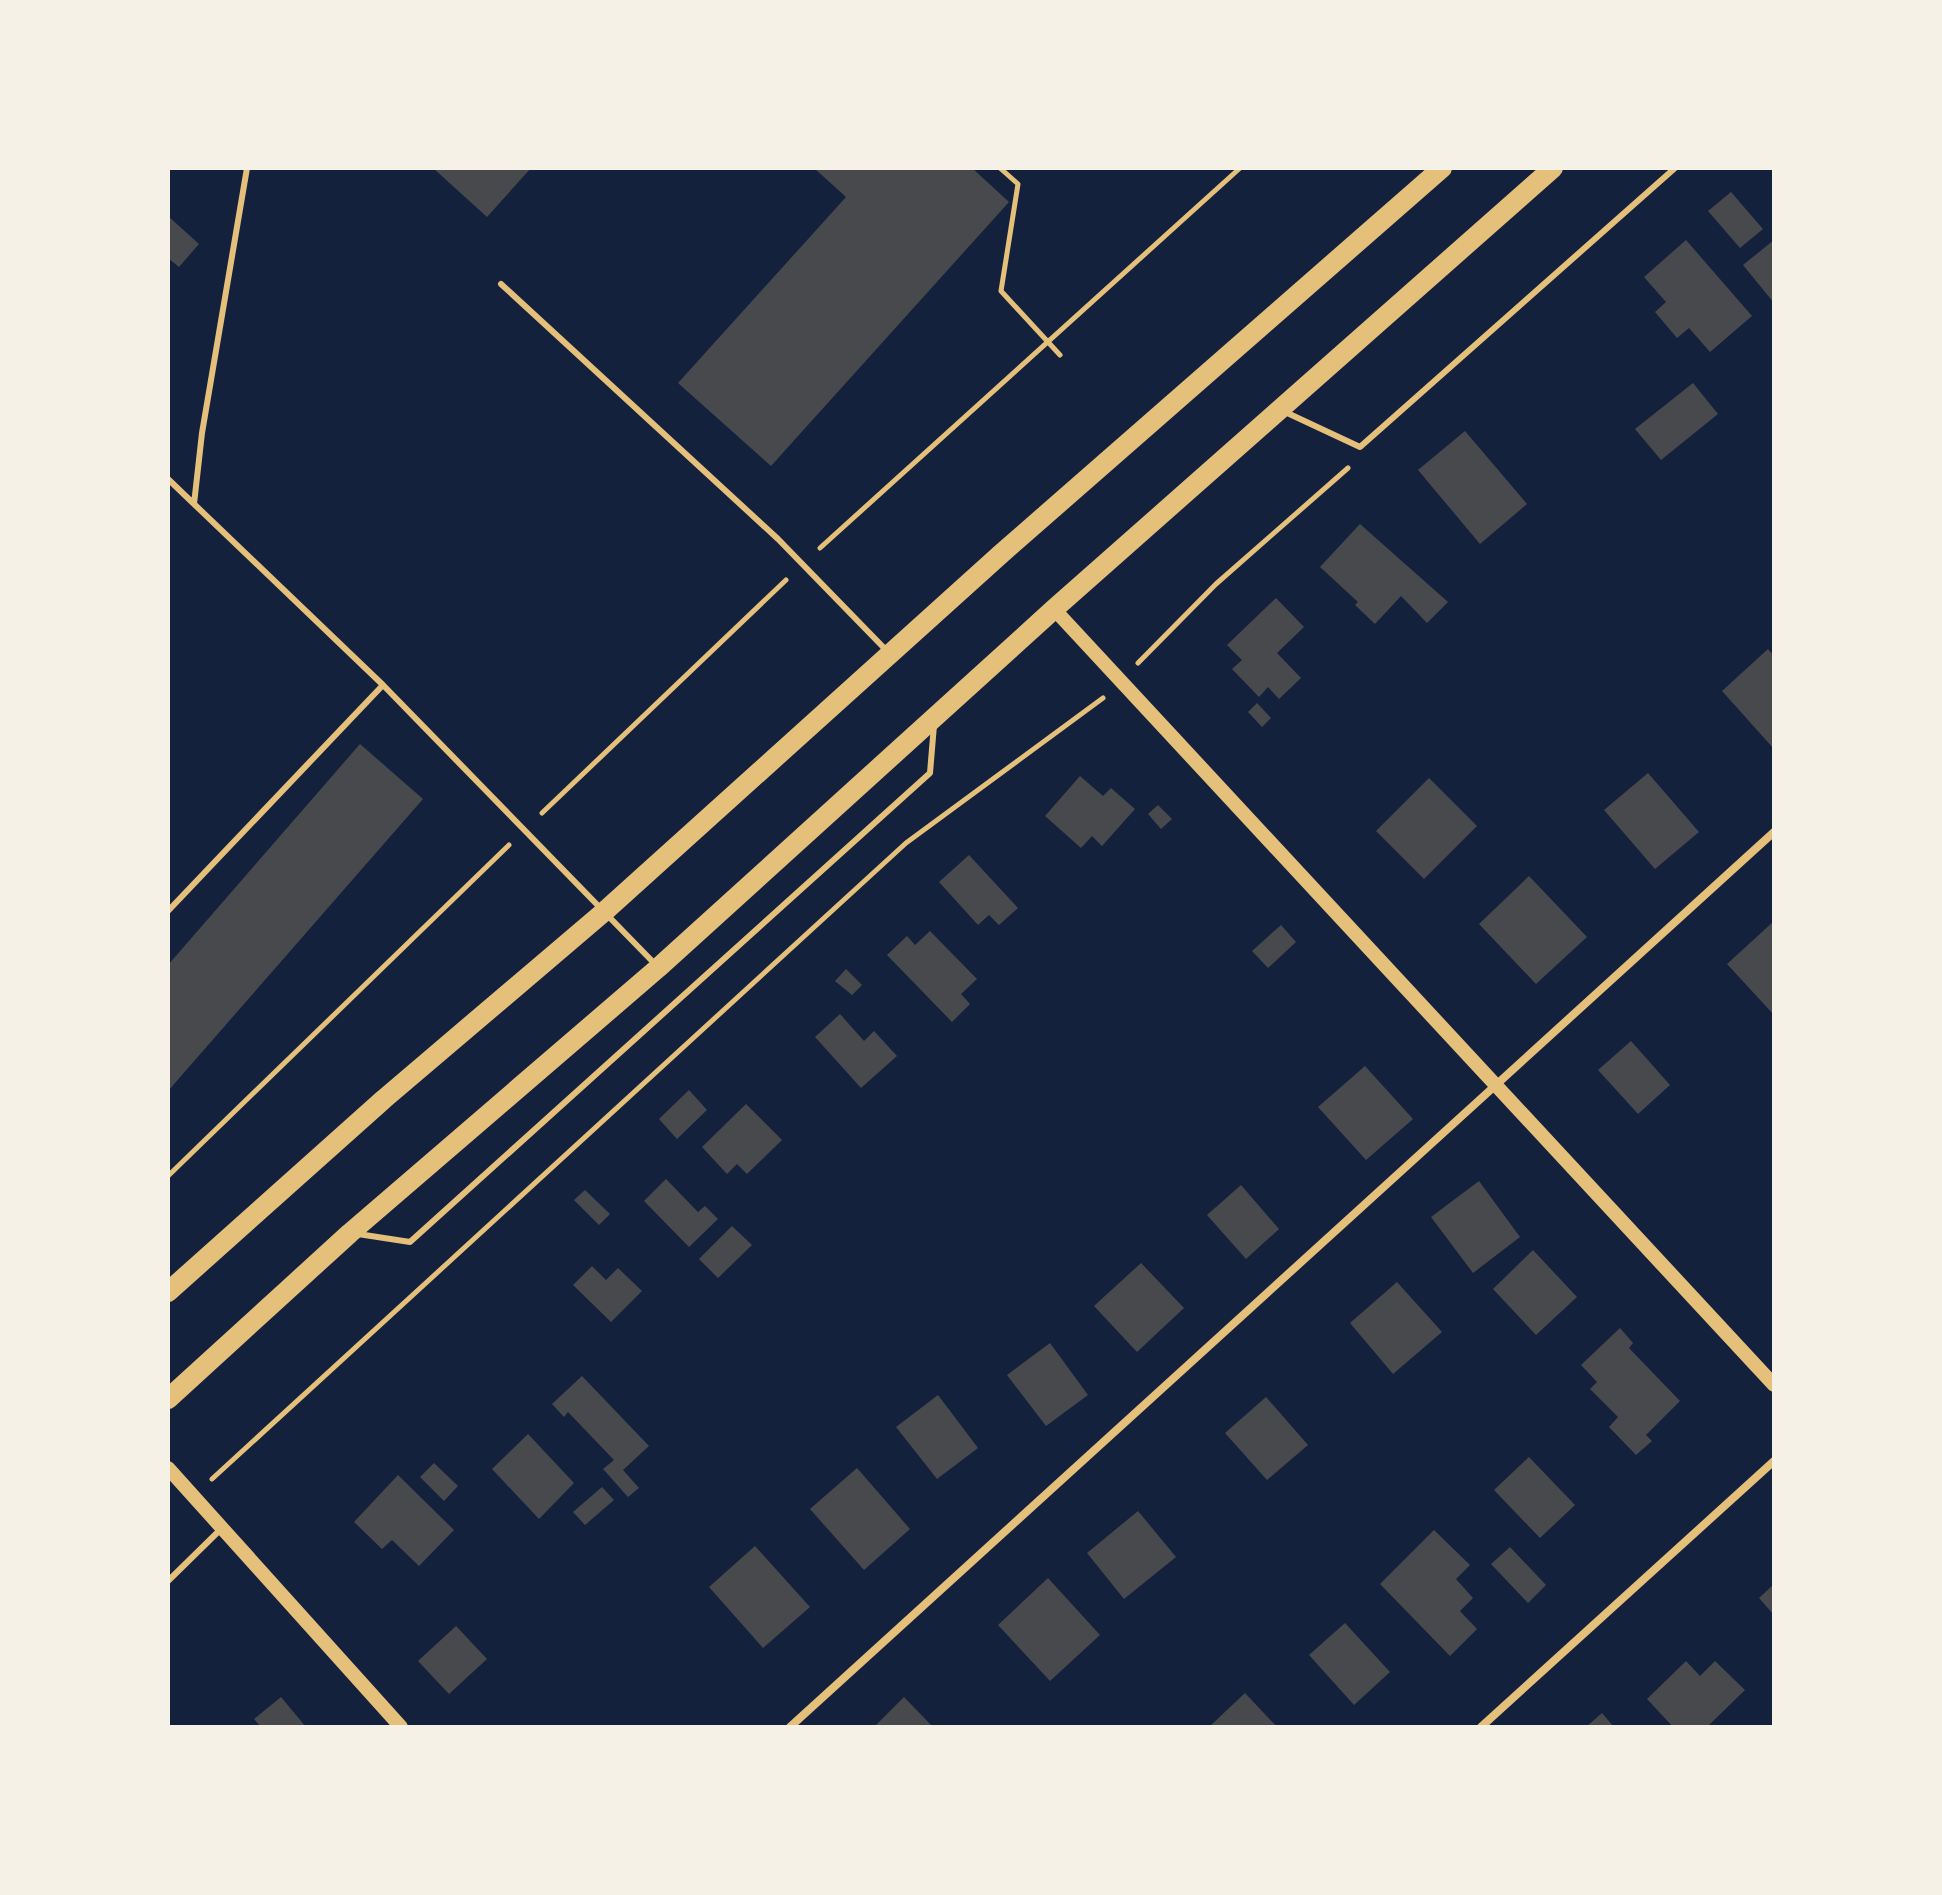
<svg xmlns="http://www.w3.org/2000/svg" width="1942" height="1895" font-family="'Sofia Sans Condensed',sans-serif">
	<rect width="100%" height="100%" fill="#14213d"/>
	<!-- building -->
	<path fill="#48494c" d="M433 168H531L487 217Z
		M814 168H972L1009 202 771 466 678 383 846 197Z
		M1731 192 1763 229 1740 248 1708 211Z
		M168 216 199 244 179 267 168 258Z
		M1686 240 1752 316 1710 352 1689 328 1677 338 1655 312 1666 302 1644 277Z
		M1774 240V303L1743 265Z
		M1693 383 1718 414 1661 460 1635 429Z
		M1465 431 1527 504 1480 544 1418 470Z
		M1360 524 1448 602 1427 623 1401 596 1375 624 1355 605 1358 602 1320 567Z
		M1276 598 1304 627 1277 653 1301 678 1279 699 1268 687 1259 697 1232 669 1242 660 1227 645Z
		M1768 649 1774 656V749L1722 691Z
		M1257 703 1271 718 1262 727 1248 712Z
		M360 744 423 799 168 1091V965Z
		M1648 773 1699 832 1655 869 1604 810Z
		M1080 776 1103 796 1111 788 1135 809 1102 846 1092 836 1081 848 1045 816Z
		M1429 778 1477 826 1424 879 1376 831Z
		M1158 805 1172 819 1161 829 1148 814Z
		M969 855 1018 908 999 925 989 915 978 925 939 882Z
		M1529 876 1587 937 1536 984 1479 924Z
		M1774 921V1015L1727 964Z
		M1281 925 1296 942 1268 968 1252 951Z
		M930 931 977 979 961 994 970 1004 952 1022 887 955 907 936 915 945Z
		M846 969 862 985 852 995 835 981Z
		M840 1014 864 1041 874 1031 897 1056 861 1088 815 1037Z
		M1631 1041 1670 1085 1638 1114 1598 1070Z
		M1365 1066 1413 1119 1366 1160 1318 1107Z
		M689 1090 707 1110 677 1139 659 1119Z
		M746 1104 782 1140 747 1174 737 1164 727 1174 702 1147Z
		M666 1179 698 1212 705 1206 718 1219 689 1247 644 1201Z
		M1479 1181 1520 1237 1473 1273 1431 1217Z
		M1241 1185 1279 1229 1246 1259 1207 1215Z
		M585 1190 610 1214 599 1225 574 1200Z
		M732 1226 752 1245 718 1278 699 1259Z
		M1533 1250 1577 1297 1536 1335 1493 1289Z
		M1141 1263 1184 1308 1137 1352 1094 1306Z
		M592 1266 606 1280 618 1268 642 1291 611 1322 573 1285Z
		M1397 1282 1442 1332 1393 1374 1350 1323Z
		M1620 1328 1633 1343 1629 1348 1680 1401 1646 1435 1652 1441 1636 1455 1609 1427 1618 1417 1590 1389 1597 1382 1581 1365Z
		M1050 1343 1088 1395 1046 1426 1007 1375Z
		M582 1376 649 1446 623 1470 639 1488 628 1497 603 1469 614 1460 568 1412 564 1417 552 1404Z
		M938 1395 978 1448 937 1479 896 1427Z
		M1266 1397 1308 1445 1267 1480 1225 1433Z
		M528 1434 574 1483 539 1519 492 1469Z
		M1529 1457 1575 1505 1540 1538 1494 1490Z
		M434 1463 458 1486 444 1501 420 1477Z
		M857 1468 910 1529 864 1570 810 1509Z
		M398 1475 454 1530 419 1566 392 1540 382 1549 354 1522Z
		M602 1487 614 1500 585 1525 573 1512Z
		M1138 1511 1176 1557 1124 1599 1087 1553Z
		M1434 1530 1470 1565 1456 1579 1473 1598 1460 1611 1477 1629 1450 1656 1380 1584Z
		M755 1546 810 1607 763 1648 709 1587Z
		M1510 1547 1546 1585 1528 1603 1491 1564Z
		M1048 1578 1100 1635 1050 1681 998 1625Z
		M1774 1584V1615L1759 1598Z
		M1345 1623 1390 1672 1354 1705 1309 1655Z
		M456 1626 487 1659 449 1694 418 1661Z
		M1686 1661 1700 1676 1715 1661 1745 1690 1707 1727H1673L1647 1699Z
		M1245 1693 1277 1727H1209Z
		M281 1697 306 1727H261L254 1719Z
		M904 1697 933 1727H874Z
		M1602 1713 1614 1727H1586Z"/>
	<g fill="none" stroke-linecap="round" stroke-linejoin="round">
		<!-- path -->
		<path stroke="#e5c07b" stroke-width="5" d="M1000 168 1018 184 1001 291 1060 355
			M820 548 1240 168
			M1138 663 1216 584 1348 468
			M542 813 786 580
			M168 1176 509 845
			M212 1479 906 843 1103 698"/>
		<!-- service -->
		<path stroke="#e5c07b" stroke-width="6" d="M247 168 202 433 194 504 383 685 655 964
			M501 284 778 539 887 651
			M1283 411 1360 447 1675 168
			M168 479 194 504
			M168 911 383 685
			M358 1234 410 1242 930 773 934 725
			M168 1581 222 1528"/>
		<!-- minor -->
		<path stroke="#e5c07b" stroke-width="8" d="M790 1727 1774 832
			M1481 1727 1774 1461"/>
		<!-- tertiary -->
		<path stroke="#e5c07b" stroke-width="14" d="M1054 609 1774 1385
			M168 1468 401 1727"/>
		<!-- primary -->
		<path stroke="#e5c07b" stroke-width="20" d="M168 1292 384 1099 605 911 1002 553 1442 168
			M168 1399 350 1233 658 968 1054 609 1553 168"/>
	</g>
	<!-- border -->
	<rect width="1942" height="1895" fill="none" stroke="#f6f1e7" stroke-width="340"/>
</svg>
